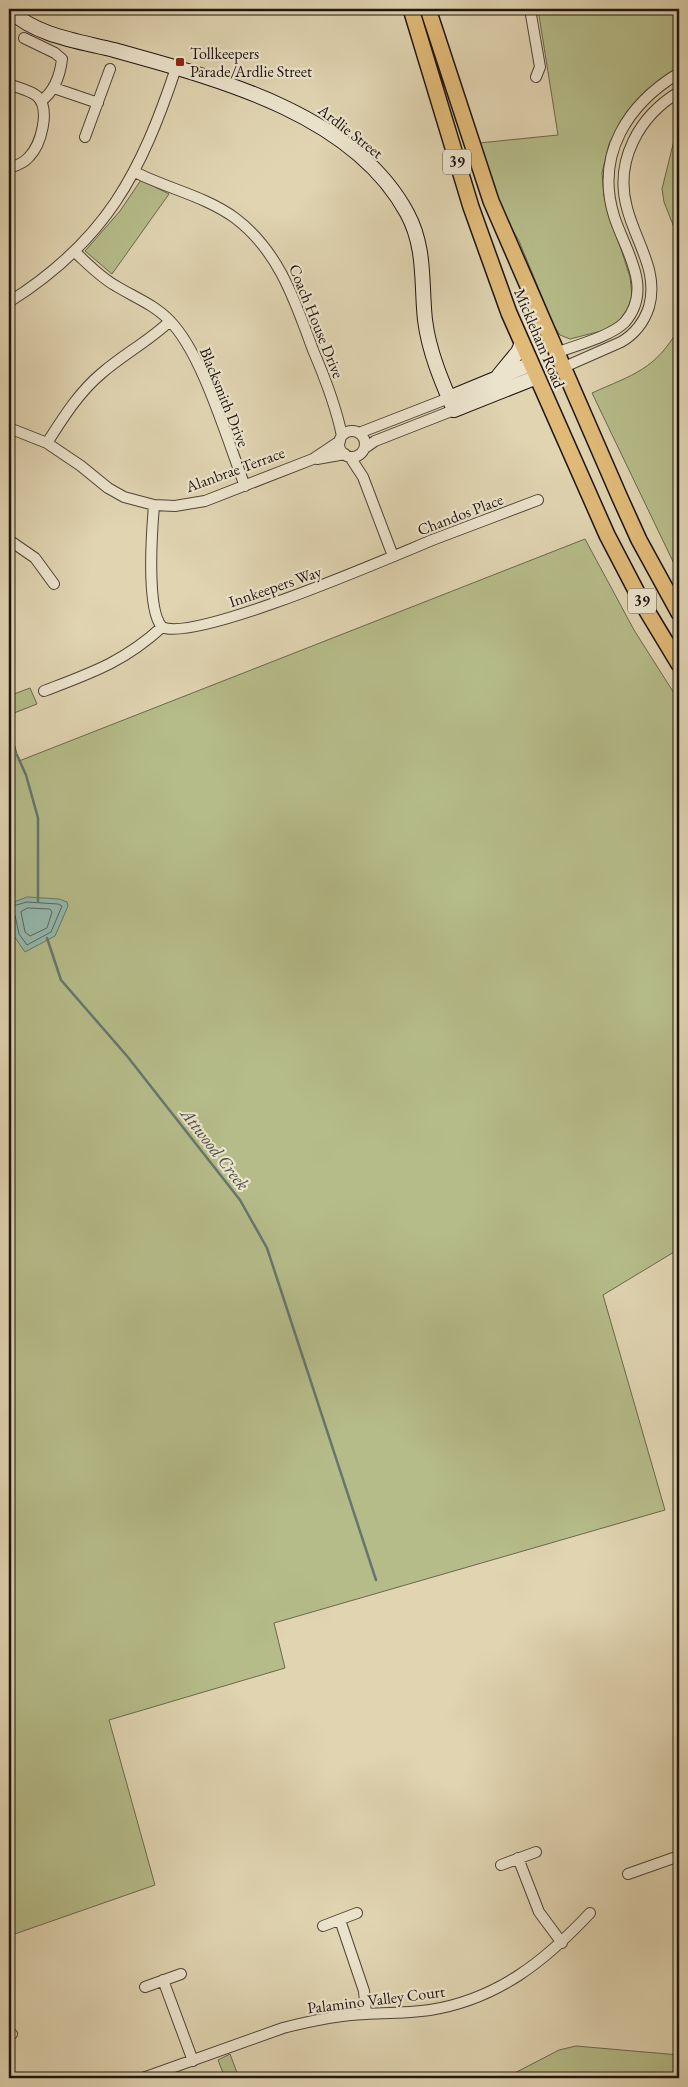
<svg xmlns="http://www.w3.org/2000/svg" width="688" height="2087" font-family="'EB Garamond',serif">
	<rect width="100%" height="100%" fill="#e0d4b1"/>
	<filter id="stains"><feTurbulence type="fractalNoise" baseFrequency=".004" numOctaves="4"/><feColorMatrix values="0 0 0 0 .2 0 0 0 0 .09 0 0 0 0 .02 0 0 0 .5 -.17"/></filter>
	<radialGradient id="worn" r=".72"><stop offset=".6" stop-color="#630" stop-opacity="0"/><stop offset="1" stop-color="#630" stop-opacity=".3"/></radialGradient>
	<!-- green -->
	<path fill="#b5bc89" stroke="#6a684c" d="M538 9H679V71L638 99 623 118 609 144 602 173 604 196 630 277 632 295 628 310 619 322 609 329 570 339 560 335 554 326 519 241 497 203 479 143 558 135Z
		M678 124H679V240L664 202 662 189Z
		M141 180 169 194 112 274 85 251 120 211Z
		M679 328V574L592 393C634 374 655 370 679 328Z
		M585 539 634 630 679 701V1249L603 1295 665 1510 274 1623 285 1668 109 1720 155 1885 9 1936V725L19 761Z
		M30 688 37 704 9 715V696Z
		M576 2046 679 2055V2078H505L559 2050Z
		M230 2054 239 2078H225L218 2060Z"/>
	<!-- water -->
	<path fill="#94b8ac" stroke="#65766d" d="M27 897 59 899 67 902 68 906 55 936 25 952 14 936 9 904Z"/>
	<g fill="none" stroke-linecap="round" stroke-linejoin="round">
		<!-- shore -->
		<path stroke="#59665d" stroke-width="1" d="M9 907 27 902 58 904 62 906 51 932 27 945 19 934 15 915 9 912
			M28 908 50 909 52 912 47 928 30 936 25 932 21 912Z"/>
		<!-- stream -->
		<path stroke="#65766d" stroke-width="2.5" d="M17 755 26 775 38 818V901
			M47 938 61 980 127 1056 240 1200 267 1248 376 1580"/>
		<!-- street casing -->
		<g stroke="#4e4437" stroke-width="12">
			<path id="street" d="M530 9 540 67 536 77
				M24 38 55 53 62 59C60 76 55 91 41 101
				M9 84C18 88 30 90 37 96 51 109 41 145 29 157 24 163 16 166 9 168
				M54 88 98 103
				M85 137 110 69
				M135 172C168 189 205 196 235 218 279 251 295 301 313 350 325 378 336 406 342 436
				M75 252C88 264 100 277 116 286 134 297 155 305 170 321 203 355 227 440 245 486
				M9 302C106 241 141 173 176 68
				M556 353C574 346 612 336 625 322 654 288 625 251 614 216 595 154 628 104 679 73
				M562 368 621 342C635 334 644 322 649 307 659 271 636 243 627 208 614 161 639 116 679 92
				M9 428 47 443 81 466 108 488 124 497 154 505 175 506 205 501 313 459 340 441
				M339 444a13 13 0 1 1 26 0a13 13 0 1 1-26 0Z
				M359 433 449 398
				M47 443C63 418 79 392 102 373 124 354 149 341 170 321
				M365 448 375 441 454 410
				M350 457 363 477 393 556
				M317 459 345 454
				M154 505C152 529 146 610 162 627
				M9 540 35 558 54 584
				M162 627C195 643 393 556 435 539 469 526 504 513 538 500
				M44 691C91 673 124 662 162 627
				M518 1858 539 1912 562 1943
				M501 1865 536 1852
				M628 1874 679 1856
				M340 1920 364 1991 366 2014
				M323 1926 357 1913
				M163 1980 193 2061
				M145 1987 181 1974
				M9 2035 12 2034
				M143 2078 283 2028C310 2021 337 2015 366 2014 387 2013 409 2013 430 2010 498 1999 545 1961 590 1913"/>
		</g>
		<!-- secondary casing -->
		<g stroke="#1e140e" stroke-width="16">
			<path id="secondary" d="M9 10C37 36 78 41 114 50 215 78 353 113 407 213 426 248 421 283 425 320 429 352 442 382 454 410L537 377
				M499 375 518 352 522 343
				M449 398 531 364"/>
		</g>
		<!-- primary casing -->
		<g stroke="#1e140e" stroke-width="18">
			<path id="primary" d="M411 9 471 207 509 313 607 535 644 606 679 664
				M428 9 491 201 620 498 639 540 679 613"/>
		</g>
		<!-- street -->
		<use href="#street" stroke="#ebe3cc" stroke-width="10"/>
		<!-- secondary -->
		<use href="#secondary" stroke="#ebe3cc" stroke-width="14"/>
		<!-- primary -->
		<use href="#primary" stroke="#e0ba78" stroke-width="15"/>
	</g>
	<!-- markers -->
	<rect fill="#8f2418" stroke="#ebe3cc" stroke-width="2" x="175" y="57" width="10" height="10" rx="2.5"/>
	<g text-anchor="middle" stroke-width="4.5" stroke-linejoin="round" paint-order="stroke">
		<!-- shield labels -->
		<g fill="#ebe3cc" stroke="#5c5247" stroke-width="1">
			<rect x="443" y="149.5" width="28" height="25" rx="4"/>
			<rect x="628" y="588.5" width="28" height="25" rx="4"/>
		</g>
		<g font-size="15" font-weight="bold" fill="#1e140e">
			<text x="457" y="167">39</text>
			<text x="642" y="606">39</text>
		</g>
		<!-- poi labels -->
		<g font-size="16" fill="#1e140e" stroke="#ebe3cc" text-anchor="start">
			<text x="190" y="59">Tollkeepers<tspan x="190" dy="18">Parade/Ardlie Street</tspan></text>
		</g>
		<!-- street labels -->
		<g font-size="16" fill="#1e140e" stroke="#ebe3cc">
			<text transform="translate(351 131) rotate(38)" y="6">Ardlie Street</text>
			<text transform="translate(317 321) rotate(68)" y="6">Coach House Drive</text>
			<text transform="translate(540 338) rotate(67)" y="6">Mickleham Road</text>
			<text transform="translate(225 397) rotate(68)" y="6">Blacksmith Drive</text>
			<text transform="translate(235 469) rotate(-20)" y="6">Alanbrae Terrace</text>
			<text transform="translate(460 514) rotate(-21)" y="6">Chandos Place</text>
			<text transform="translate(275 586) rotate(-19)" y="6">Innkeepers Way</text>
			<text transform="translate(376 1999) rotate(-7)" y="6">Palamino Valley Court</text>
		</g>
		<!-- water labels -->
		<g font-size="18" font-style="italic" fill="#474d45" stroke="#ebe3cc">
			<text transform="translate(215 1149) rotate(52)" y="6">Attwood Creek</text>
		</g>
	</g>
	<!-- margin -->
	<rect width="688" height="2087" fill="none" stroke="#e0d4b1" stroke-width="30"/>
	<rect x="10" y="10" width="668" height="2067" fill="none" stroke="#1e140e" stroke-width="2.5"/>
	<rect x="15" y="15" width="658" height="2057" fill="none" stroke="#1e140e"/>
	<rect width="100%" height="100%" filter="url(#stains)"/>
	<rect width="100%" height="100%" fill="url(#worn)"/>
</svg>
